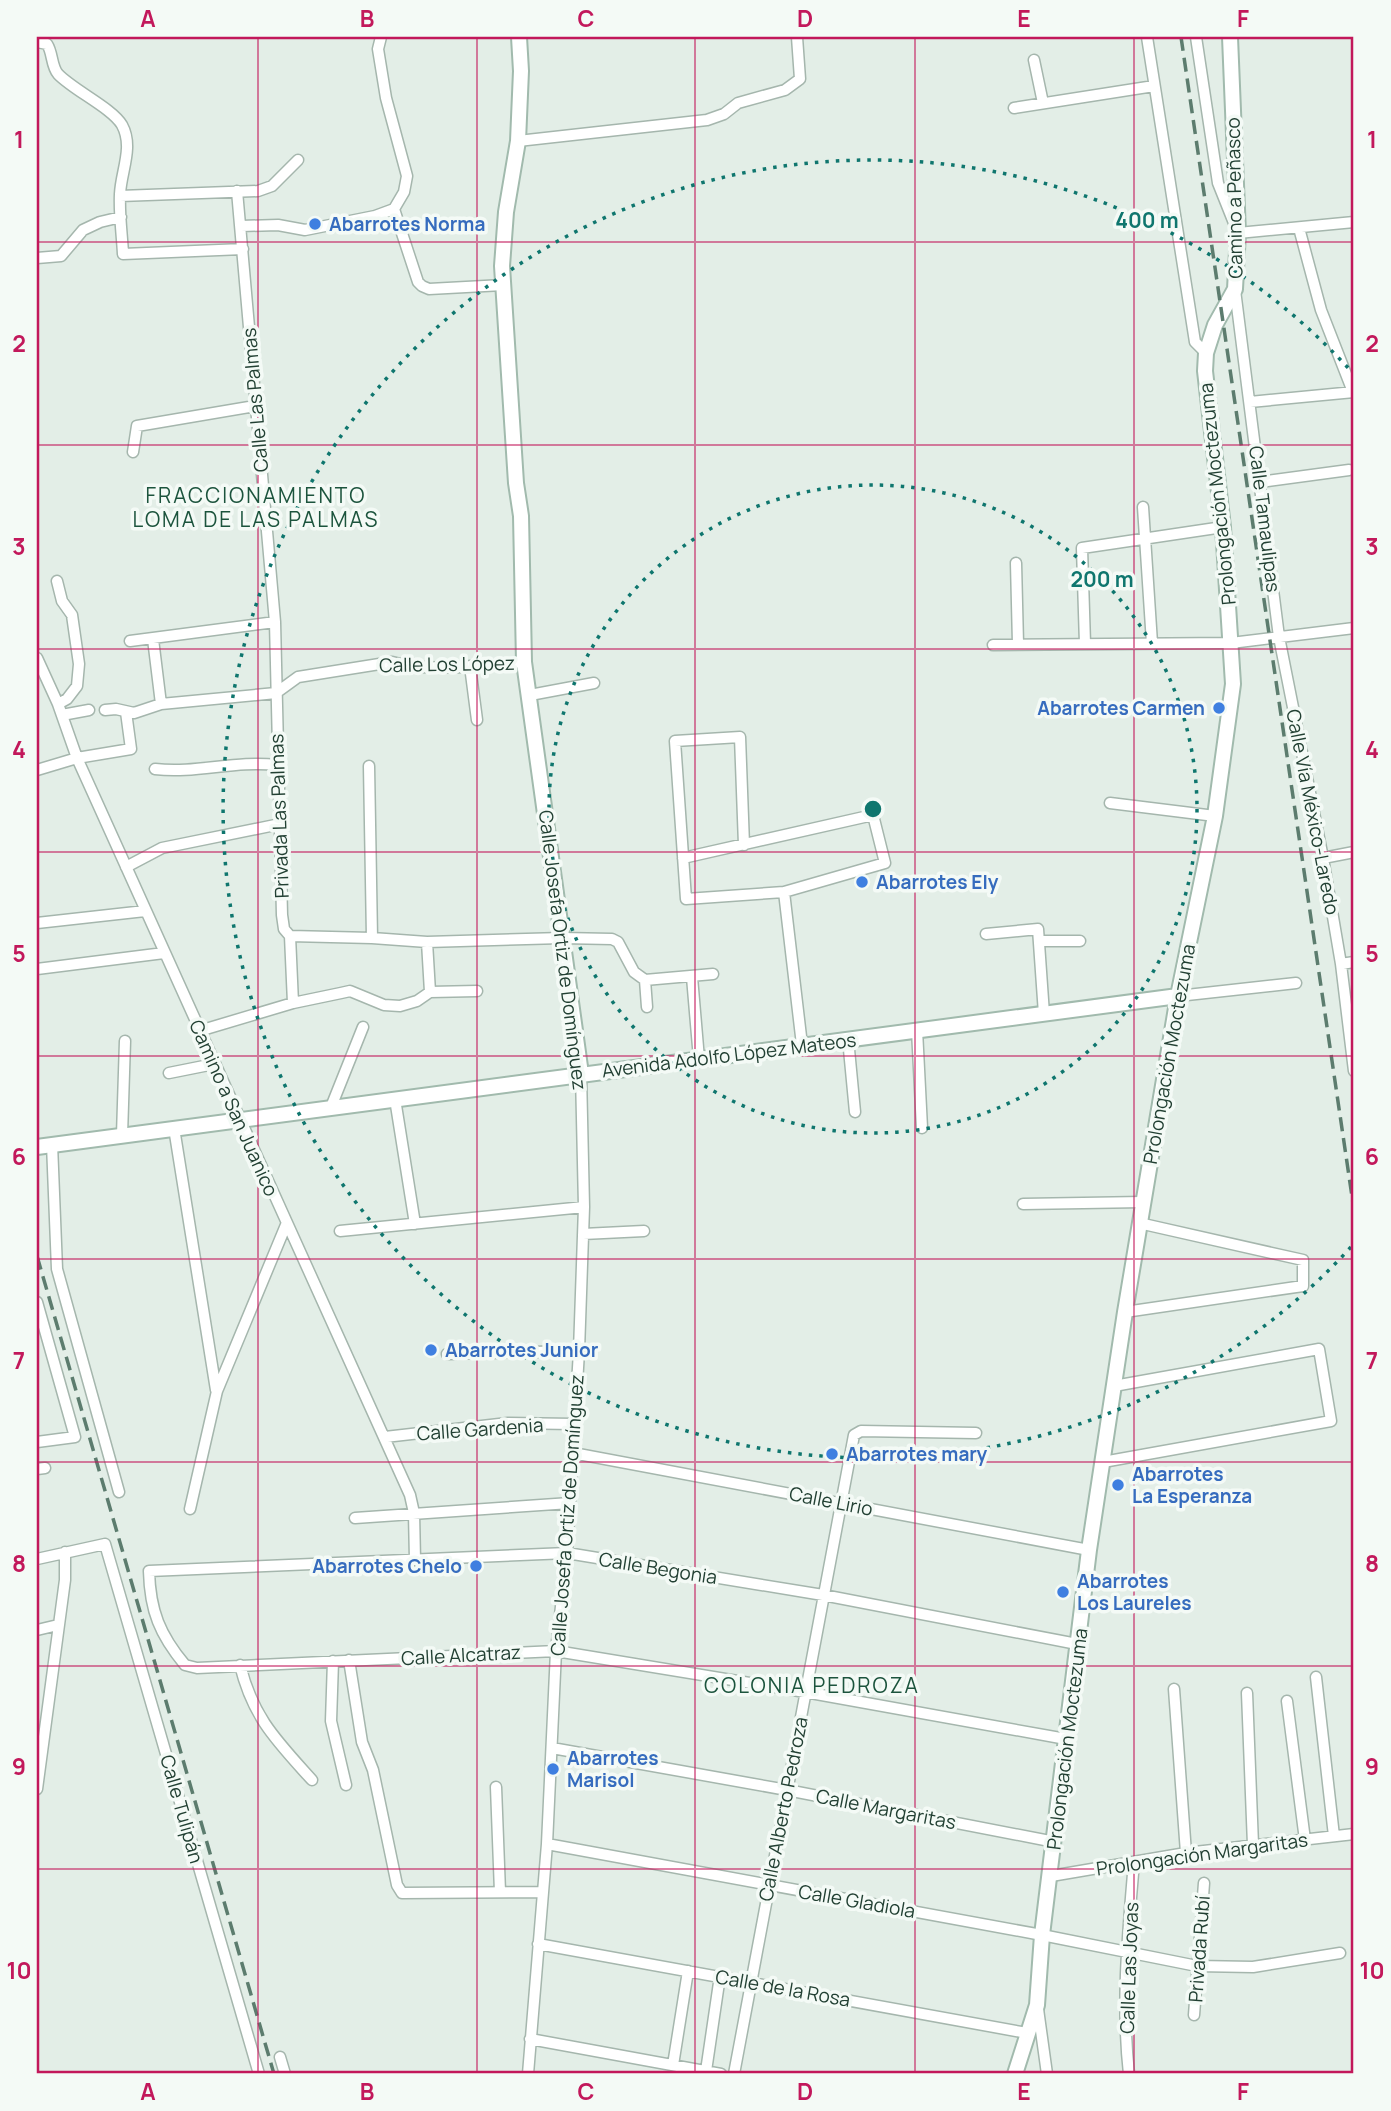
<svg xmlns="http://www.w3.org/2000/svg" width="1391" height="2111" font-family="Manrope,sans-serif">
	<rect width="100%" height="100%" fill="#e3eee7"/>
	<g fill="none" stroke-linecap="round" stroke-linejoin="round">
		<!-- street casing -->
		<g stroke="#a5b6ad" stroke-width="13">
			<path id="street" d="M381 37 378 49 386 98 407 176 404 192 394 209
				M1147 37 1195 342 1206 353
				M1196 37 1218 183 1238 233 1354 222
				M37 42 47 44C53 53 51 66 58 74 73 90 112 108 122 125 134 147 121 171 120 194 119 214 122 234 123 254L243 249
				M1034 60 1043 103
				M1014 108 1154 86
				M518 141 707 120 724 114 738 103 785 90 800 79 797 37
				M237 191 275 622 282 915 284 929 290 936 293 1003
				M120 196 258 191 272 186 298 160
				M394 209 418 282 422 286 429 289 503 285
				M241 226 278 225 305 230 375 216 394 209
				M1299 228 1321 310 1353 392
				M37 258 61 256 83 230 100 222 121 217
				M1235 290 1279 637 1323 858 1341 964 1354 1071
				M1250 402 1354 392
				M133 452 137 426 255 406
				M1260 482 1349 470
				M1143 507 1152 643
				M1016 563 1018 644
				M57 581 62 601 72 615 79 664 77 686 67 699 58 704
				M153 639 161 704
				M130 641 275 622
				M1085 644 1082 548 1223 527
				M993 645 1231 643 1354 628
				M37 658 58 704 77 758 410 1495 414 1513 415 1560
				M470 666 477 720
				M530 695 594 683
				M105 710 116 709 134 713 161 704 276 693 298 677 392 662C428 673 486 665 524 662
				M62 715 89 710
				M369 766 372 938
				M155 769C196 774 235 760 277 765
				M37 770 77 758 131 749 126 712
				M1110 803 1215 816
				M683 858 873 815 885 863 784 892 686 899 675 741 740 737 744 845
				M1323 858 1354 852
				M126 867 162 848 280 824
				M784 892 802 1045
				M37 923 145 911
				M986 934 1038 929 1044 1014
				M290 936 372 938 427 942 562 938 612 939 618 942 634 972 645 980 713 974
				M1039 941H1080
				M427 942 430 992
				M1341 964 1354 962
				M37 969 164 953
				M692 977 699 1059
				M645 980 647 1007
				M430 992 477 991
				M1178 996 1296 983
				M917 1030 922 1128
				M199 1031 293 1003 341 993 350 991 384 1005 400 1006 417 1001 430 992
				M848 1039 855 1112
				M169 1073 214 1064
				M395 1099 415 1224
				M331 1107 363 1027
				M174 1128 216 1390
				M122 1135 125 1041
				M52 1144 57 1269 119 1492
				M1023 1204 1143 1202
				M340 1231 584 1207
				M583 1234 644 1231
				M37 1302 75 1437 37 1442
				M1125 1312 1303 1286V1260L1139 1223
				M447 1354 579 1351
				M385 1437 508 1423 574 1424
				M573 1453 1089 1550
				M1103 1462 1331 1421 1319 1349 1114 1386
				M37 1469 45 1468
				M190 1509 217 1391 286 1225
				M355 1518 570 1503
				M37 1559 105 1544 259 2074
				M37 1630 58 1625
				M349 1660 362 1742 373 1770 397 1885 402 1893 543 1892
				M333 1661 331 1721 346 1785
				M240 1665C253 1718 277 1741 312 1780
				M1316 1677 1334 1836
				M1174 1689 1186 1853
				M1247 1693 1253 1845
				M1287 1701 1305 1840
				M1066 1739 805 1692 556 1651 197 1668 185 1665C160 1635 150 1611 149 1571L567 1553 823 1595 1077 1644
				M552 1748 787 1790 1055 1842
				M496 1787 500 1892
				M37 1789 65 1580V1552
				M547 1844 1042 1935 1197 1966 1253 1967 1340 1953
				M1051 1876 1186 1853 1354 1834
				M538 1944 1027 2033
				M1038 2009 1047 2074
				M1194 2015 1204 1883
				M530 2039 721 2074
				M280 2057 285 2074
				M673 2065 688 1971
				M706 2071 720 1976
				M528 2074 547 1844 556 1651 567 1553 579 1351 584 1207 581 1074
				M734 2074 854 1435 861 1431 976 1433
				M1129 2074C1121 2003 1128 1933 1134 1862"/>
		</g>
		<!-- secondary casing -->
		<g stroke="#a1baad" stroke-width="18">
			<path id="secondary" d="M519 37 521 71 518 141 506 212 502 266 516 483 521 516 524 662 581 1074
				M37 1147 1178 996
				M1015 2074 1037 2005 1042 1935 1089 1550 1125 1312 1178 996 1215 816 1233 684 1223 527 1205 371 1206 353 1215 325 1235 289 1238 233 1230 37"/>
		</g>
		<!-- street -->
		<use href="#street" stroke="#fff" stroke-width="10"/>
		<!-- secondary -->
		<use href="#secondary" stroke="#fff" stroke-width="14"/>
		<!-- rail -->
		<path stroke="#5c7c6e" stroke-width="3.5" stroke-dasharray="14 7" stroke-linecap="butt" d="M1181 37 1354 1210
			M37 1256 274 2074"/>
	</g>
	<!-- grid -->
	<path fill="none" stroke="#c2185b" stroke-width="2" stroke-opacity="0.55" d="M258 37V2074M477 37V2074M695 37V2074M915 37V2074M1134 37V2074M37 242H1354M37 445H1354M37 649H1354M37 852H1354M37 1056H1354M37 1259H1354M37 1462H1354M37 1666H1354M37 1869H1354"/>
	<!-- distance rings -->
	<g fill="none" stroke="#0f766e" stroke-width="3.5" stroke-dasharray="3.5 7">
		<circle cx="873" cy="809" r="324"/>
		<path d="M1351 1247A649 649 0 1 1 1351 371"/>
	</g>
	<!-- markers -->
	<g fill="#3f7fe0" stroke="#f4faf6" stroke-width="2.5">
		<circle cx="315" cy="224" r="7"/>
		<circle cx="1219" cy="708" r="7"/>
		<circle cx="862" cy="882" r="7"/>
		<circle cx="431" cy="1350" r="7"/>
		<circle cx="832" cy="1454" r="7"/>
		<circle cx="1118" cy="1485" r="7"/>
		<circle cx="476" cy="1566" r="7"/>
		<circle cx="1063" cy="1592" r="7"/>
		<circle cx="553" cy="1769" r="7"/>
	</g>
	<g text-anchor="middle" stroke-width="7" stroke-linejoin="round" paint-order="stroke">
		<!-- street labels -->
		<g font-size="19" fill="#224033" stroke="#f4faf6">
			<text transform="translate(1234 198) rotate(-91)" y="7">Camino a Peñasco</text>
			<text transform="translate(255 400) rotate(-95)" y="7">Calle Las Palmas</text>
			<text transform="translate(1217 494) rotate(-96)" y="7">Prolongación Moctezuma</text>
			<text transform="translate(1265 519) rotate(83)" y="7">Calle Tamaulipas</text>
			<text transform="translate(447 664) rotate(-1)" y="7">Calle Los López</text>
			<text transform="translate(1313 812) rotate(79)" y="7">Calle Vía México-Laredo</text>
			<text transform="translate(279 816) rotate(-92)" y="7">Privada Las Palmas</text>
			<text transform="translate(563 950) rotate(83)" y="7">Calle Josefa Ortiz de Domínguez</text>
			<text transform="translate(1169 1054) rotate(-80)" y="7">Prolongación Moctezuma</text>
			<text transform="translate(729 1055) rotate(-7)" y="7">Avenida Adolfo López Mateos</text>
			<text transform="translate(234 1108) rotate(66)" y="7">Camino a San Juanico</text>
			<text transform="translate(480 1429) rotate(-4)" y="7">Calle Gardenia</text>
			<text transform="translate(831 1501) rotate(11)" y="7">Calle Lirio</text>
			<text transform="translate(567 1515) rotate(-86)" y="7">Calle Josefa Ortiz de Domínguez</text>
			<text transform="translate(658 1568) rotate(9)" y="7">Calle Begonia</text>
			<text transform="translate(461 1655) rotate(-3)" y="7">Calle Alcatraz</text>
			<text transform="translate(1067 1739) rotate(-83)" y="7">Prolongación Moctezuma</text>
			<text transform="translate(182 1809) rotate(74)" y="7">Calle Tulipán</text>
			<text transform="translate(783 1809) rotate(-79)" y="7">Calle Alberto Pedroza</text>
			<text transform="translate(886 1809) rotate(11)" y="7">Calle Margaritas</text>
			<text transform="translate(1202 1854) rotate(-8)" y="7">Prolongación Margaritas</text>
			<text transform="translate(857 1901) rotate(10)" y="7">Calle Gladiola</text>
			<text transform="translate(1199 1949) rotate(-86)" y="7">Privada Rubí</text>
			<text transform="translate(1129 1968) rotate(-88)" y="7">Calle Las Joyas</text>
			<text transform="translate(783 1988) rotate(10)" y="7">Calle de la Rosa</text>
		</g>
		<!-- shop labels -->
		<g font-size="19" font-weight="bold" fill="#366cbe" stroke="#f4faf6" text-anchor="start">
			<text x="329" y="231">Abarrotes Norma</text>
			<text x="1205" y="715" text-anchor="end">Abarrotes Carmen</text>
			<text x="876" y="889">Abarrotes Ely</text>
			<text x="445" y="1357">Abarrotes Junior</text>
			<text x="846" y="1461">Abarrotes mary</text>
			<text x="1132" y="1481">Abarrotes<tspan x="1132" dy="22">La Esperanza</tspan></text>
			<text x="462" y="1573" text-anchor="end">Abarrotes Chelo</text>
			<text x="1077" y="1588">Abarrotes<tspan x="1077" dy="22">Los Laureles</tspan></text>
			<text x="567" y="1765">Abarrotes<tspan x="567" dy="22">Marisol</tspan></text>
		</g>
		<!-- neighbourhood labels -->
		<g font-size="21" letter-spacing="2" fill="#1c543d" stroke="#f4faf6">
			<text x="256" y="503">FRACCIONAMIENTO<tspan x="256" dy="24">LOMA DE LAS PALMAS</tspan></text>
			<text x="812" y="1693">COLONIA PEDROZA</text>
		</g>
	</g>
	<circle cx="873" cy="809" r="10" fill="#0f766e" stroke="#f4faf6" stroke-width="3.5"/>
	<g font-size="21" text-anchor="middle" font-weight="bold" fill="#0f766e" stroke="#f4faf6" stroke-width="7" stroke-linejoin="round" paint-order="stroke">
		<text x="1147" y="228">400 m</text>
		<text x="1102" y="587">200 m</text>
	</g>
	<!-- border -->
	<rect width="1391" height="2111" fill="none" stroke="#f4faf6" stroke-width="77"/>
	<rect x="38" y="38" width="1314" height="2034" fill="none" stroke="#c2185b" stroke-width="2.5"/>
	<g font-size="23" text-anchor="middle" font-weight="bold" fill="#c2185b">
		<text x="148" y="27">A</text>
		<text x="367" y="27">B</text>
		<text x="586" y="27">C</text>
		<text x="805" y="27">D</text>
		<text x="1024" y="27">E</text>
		<text x="1243" y="27">F</text>
		<text x="19" y="148">1</text>
		<text x="1372" y="148">1</text>
		<text x="19" y="352">2</text>
		<text x="1372" y="352">2</text>
		<text x="19" y="555">3</text>
		<text x="1372" y="555">3</text>
		<text x="19" y="758">4</text>
		<text x="1372" y="758">4</text>
		<text x="19" y="962">5</text>
		<text x="1372" y="962">5</text>
		<text x="19" y="1165">6</text>
		<text x="1372" y="1165">6</text>
		<text x="19" y="1369">7</text>
		<text x="1372" y="1369">7</text>
		<text x="19" y="1572">8</text>
		<text x="1372" y="1572">8</text>
		<text x="19" y="1775">9</text>
		<text x="1372" y="1775">9</text>
		<text x="19" y="1979">10</text>
		<text x="1372" y="1979">10</text>
		<text x="148" y="2100">A</text>
		<text x="367" y="2100">B</text>
		<text x="586" y="2100">C</text>
		<text x="805" y="2100">D</text>
		<text x="1024" y="2100">E</text>
		<text x="1243" y="2100">F</text>
	</g>
</svg>
